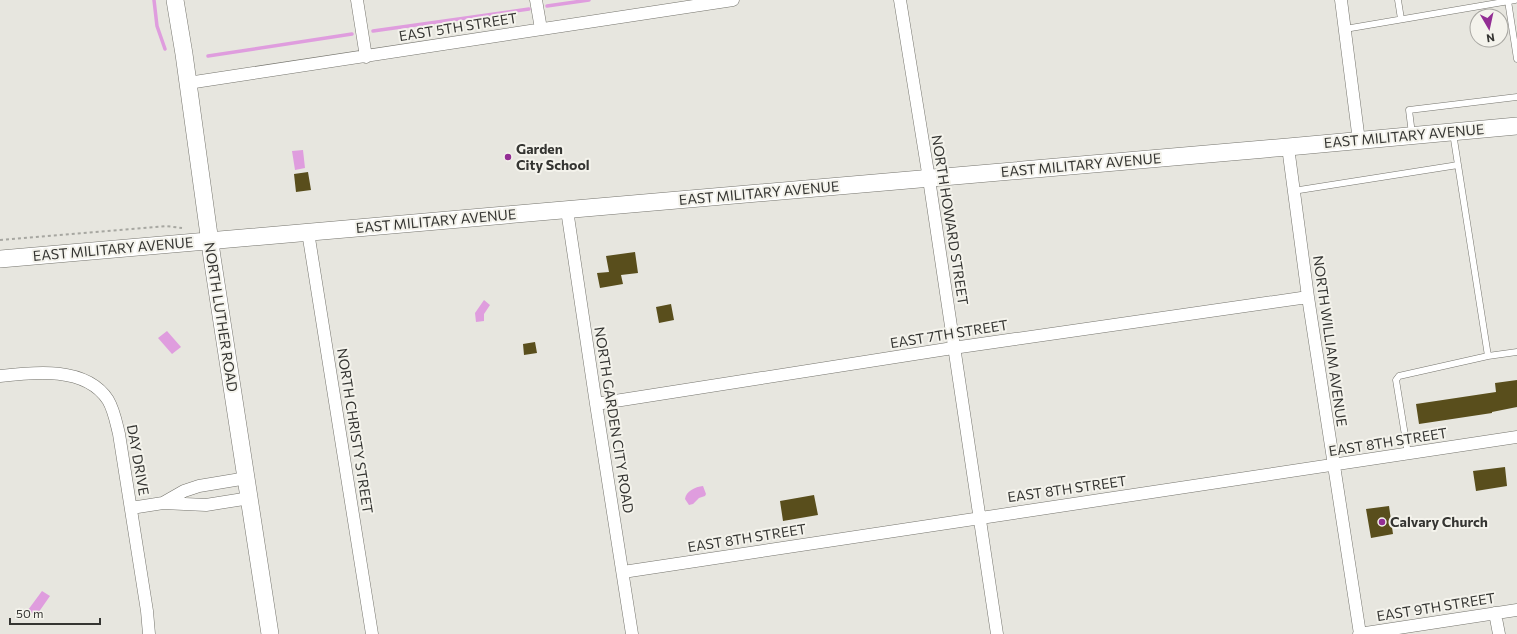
<svg xmlns="http://www.w3.org/2000/svg" width="1517" height="634" font-family="Commissioner,sans-serif">
	<rect width="100%" height="100%" fill="#e7e6df"/>
	<!-- water -->
	<path fill="#df9dde" d="M303 150 305 168 295 170 292 151Z
		M484 300 490 305 484 314V321L476 322 475 313Z
		M167 331 181 347 172 354 158 338Z
		M703 486 706 494 705 496 699 498 693 504 689 505 685 499C686 491 695 487 703 486Z
		M42 591 50 596 36 616 28 610Z"/>
	<g fill="none" stroke-linecap="round" stroke-linejoin="round">
		<!-- stream -->
		<path stroke="#df9dde" stroke-width="3.5" d="M154 0 157 26 165 49
			M547 6 589 0
			M373 31 529 9
			M208 56 352 34"/>
	</g>
	<!-- building -->
	<path fill="#594e1c" d="M308 172 311 190 296 192 294 174Z
		M635 252 638 273 621 275 623 284 600 288 597 273 609 272 606 256Z
		M671 304 674 320 659 323 656 307Z
		M535 342 537 353 524 355 523 344Z
		M1517 380V407L1492 412V413L1419 424 1416 404 1496 392 1495 383Z
		M1505 467 1507 486 1476 491 1473 471Z
		M814 495 818 515 783 521 780 501Z
		M1389 506 1393 534 1371 538 1366 509Z"/>
	<g fill="none" stroke-linecap="round" stroke-linejoin="round">
		<!-- lane casing -->
		<g stroke="#75746d" stroke-width="7">
			<path id="lane" d="M1398 0 1401 19
				M1508 1 1517 59
				M1345 29 1515 0
				M1453 133 1488 356 1517 352
				M1412 134 1409 110 1517 97
				M1293 191 1458 165
				M1408 454 1396 380 1399 376 1488 356"/>
		</g>
		<!-- street casing -->
		<g stroke="#75746d" stroke-width="13">
			<path id="street" d="M357 0 366 57
				M536 0 541 29
				M900 0 929 179 997 634
				M1341 0 1359 141
				M188 83 733 0
				M1288 147 1308 297 1360 634
				M567 210 596 404 632 634
				M308 232 372 634
				M0 376C34 372 86 366 108 400 114 410 116 422 119 434L147 611 149 634
				M596 404 953 348 1308 297
				M163 503 184 491 199 486 247 478
				M131 508 163 503 206 505 250 498
				M623 572 1517 437
				M1495 613 1499 634
				M1359 634 1517 610"/>
		</g>
		<!-- secondary casing -->
		<g stroke="#75746d" stroke-width="18">
			<path id="secondary" d="M175 0 184 54 212 257 270 634
				M0 259 1288 147 1517 126"/>
		</g>
		<!-- path -->
		<path stroke="#a7a7a1" stroke-width="2" stroke-dasharray="3 3" stroke-linecap="butt" d="M0 240 166 226 182 228"/>
		<!-- lane -->
		<use href="#lane" stroke="#fff" stroke-width="6"/>
		<!-- street -->
		<use href="#street" stroke="#fff" stroke-width="12"/>
		<!-- secondary -->
		<use href="#secondary" stroke="#fff" stroke-width="17"/>
	</g>
	<!-- markers -->
	<g fill="#932e94" stroke="#f4f3ec" stroke-width="1.5">
		<circle cx="508" cy="157" r="4"/>
		<circle cx="1382" cy="522" r="4"/>
	</g>
	<g text-anchor="middle" stroke-width="4" stroke-linejoin="round" paint-order="stroke">
		<!-- street labels -->
		<g font-size="14" fill="#353532" stroke="#f4f3ec">
			<text transform="translate(458 27) rotate(-9)" y="5">EAST 5TH STREET</text>
			<text transform="translate(1404 136) rotate(-5)" y="5">EAST MILITARY AVENUE</text>
			<text transform="translate(1081 165) rotate(-5)" y="5">EAST MILITARY AVENUE</text>
			<text transform="translate(759 193) rotate(-5)" y="5">EAST MILITARY AVENUE</text>
			<text transform="translate(950 220) rotate(81)" y="5">NORTH HOWARD STREET</text>
			<text transform="translate(436 221) rotate(-5)" y="5">EAST MILITARY AVENUE</text>
			<text transform="translate(113 249) rotate(-5)" y="5">EAST MILITARY AVENUE</text>
			<text transform="translate(221 317) rotate(81)" y="5">NORTH LUTHER ROAD</text>
			<text transform="translate(949 334) rotate(-9)" y="5">EAST 7TH STREET</text>
			<text transform="translate(1330 341) rotate(82)" y="5">NORTH WILLIAM AVENUE</text>
			<text transform="translate(614 420) rotate(81)" y="5">NORTH GARDEN CITY ROAD</text>
			<text transform="translate(355 431) rotate(81)" y="5">NORTH CHRISTY STREET</text>
			<text transform="translate(1388 442) rotate(-9)" y="5">EAST 8TH STREET</text>
			<text transform="translate(138 460) rotate(80)" y="5">DAY DRIVE</text>
			<text transform="translate(1067 489) rotate(-8)" y="5">EAST 8TH STREET</text>
			<text transform="translate(747 538) rotate(-9)" y="5">EAST 8TH STREET</text>
			<text transform="translate(1436 607) rotate(-9)" y="5">EAST 9TH STREET</text>
		</g>
		<!-- poi labels -->
		<g font-size="14" font-weight="bold" fill="#353532" stroke="#f4f3ec" text-anchor="start">
			<text x="516" y="154">Garden<tspan x="516" dy="16">City School</tspan></text>
			<text x="1390" y="527">Calvary Church</text>
		</g>
	</g>
	<!-- north arrow -->
	<g transform="translate(1489 28) rotate(171)"><circle r="19" fill="#f4f3ec" stroke="#a8a7a2"/>
	<path d="M0-3L7 15L0 10L-7 15Z" fill="#932e94"/>
	<text y="-6" font-size="11" font-weight="bold" text-anchor="middle" fill="#353532">N</text>
	</g>
	<!-- scale -->
	<path d="M10 618v6h90v-6" fill="none" stroke="#353532" stroke-width="2"/>
	<text x="16" y="618" font-size="12" fill="#353532" stroke="#f4f3ec" stroke-width="3" paint-order="stroke">50 m</text>
</svg>
